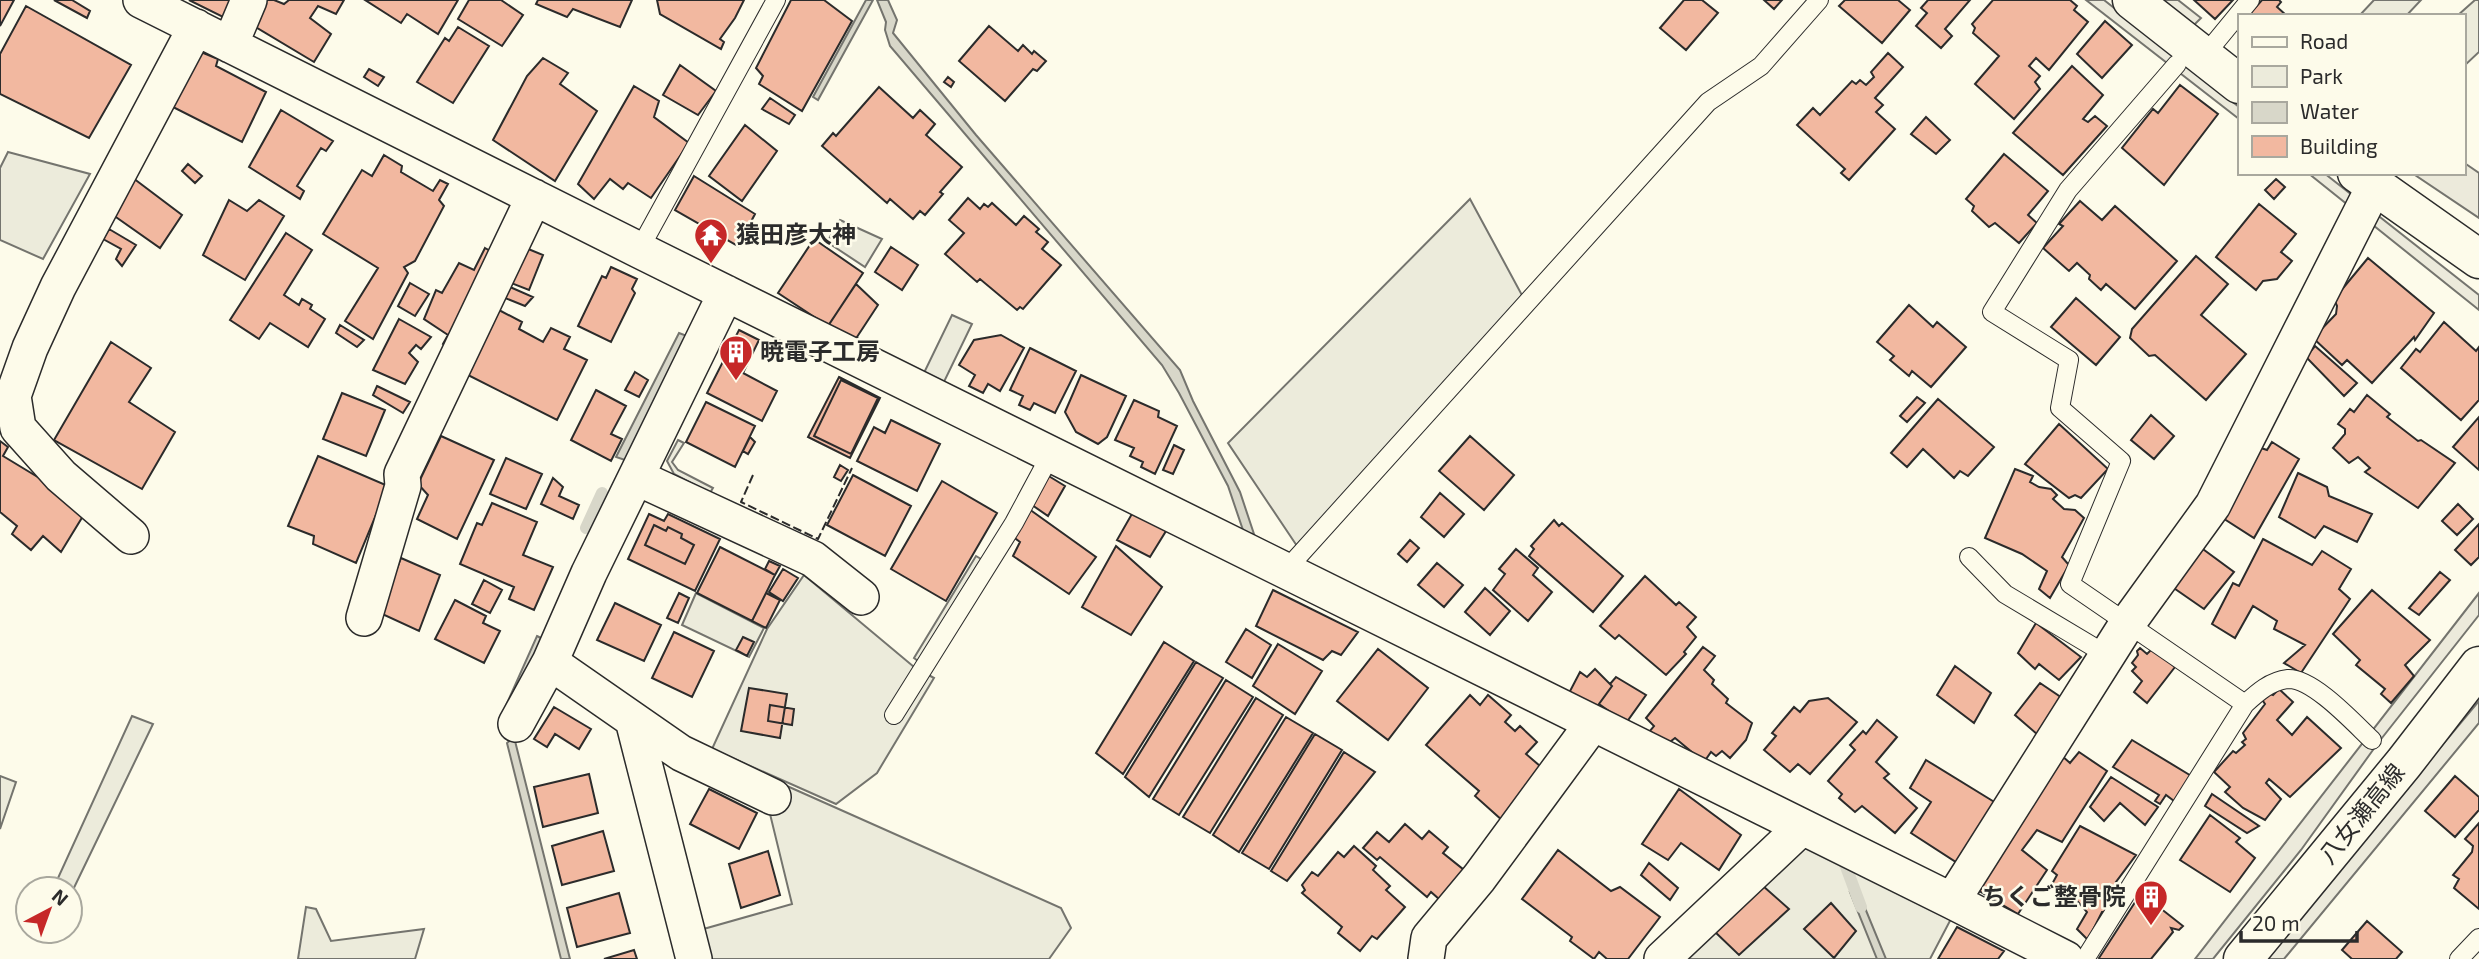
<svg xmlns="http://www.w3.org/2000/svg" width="2479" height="959" font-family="'Exo 2','Noto Sans JP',sans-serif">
	<rect width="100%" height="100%" fill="#fdfbea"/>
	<!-- green -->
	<path fill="#ecebdb" stroke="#74746e" stroke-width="2" d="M2374 0H2421L2406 16H2359Z
		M2475 0H2479V52L2463 67V16H2457Z
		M8 152 90 174 43 259 0 240V168Z
		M1470 199 1523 297 1297 546 1228 443Z
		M840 220 882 239 865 267 827 242Z
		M952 315 972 324 941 388 921 379Z
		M678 440 684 443 672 462 678 470 713 488 710 493 674 474 667 461Z
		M976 556 981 559 918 661 914 658Z
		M804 575 914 667 934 678 877 773 836 804 712 749 767 629Z
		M696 593 764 628 749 657 682 625Z
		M132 716 153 724 70 896V889H53Z
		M0 776 16 782 0 829Z
		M787 786 1061 908 1071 928 1049 959H708L700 930 792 904 770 814Z
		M1800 841 1952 917 1930 959H1675Z
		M306 907 316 909 331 941 424 929 415 959H298Z"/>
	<!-- parking -->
	<path fill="#eceadb" stroke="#74746e" stroke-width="2" d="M2086 0H2104L2239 107V119Z
		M2161 0H2178L2201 18 2193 26Z
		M2463 162 2479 173V218L2412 173H2463Z
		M2308 173H2324L2479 295V310Z
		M2479 593V615L2378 743 2301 850 2213 959H2195Z
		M2479 701V723L2284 959H2264Z"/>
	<!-- water -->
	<path fill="#d8d7c9" stroke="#74746e" stroke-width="2" d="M866 0H873L818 100 813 97Z
		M877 0H888L897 20 893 33 976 135 1180 370 1193 401 1240 492 1254 534 1244 533 1228 486 1179 393 1162 365 890 46 885 30 886 22Z
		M679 333 687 336 625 460 616 457Z
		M537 636 545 640 504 710Z
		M514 737 570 959H561L507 743Z
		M1858 891 1886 959H1877L1850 892Z"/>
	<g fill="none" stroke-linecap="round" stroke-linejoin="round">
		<!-- stream -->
		<path stroke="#d8d7c9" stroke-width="12" d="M586 528 602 493
			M1842 856 1861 907"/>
	</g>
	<!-- building -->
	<path fill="#f2b8a0" stroke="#2b2b2b" stroke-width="2" d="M0 0H14L0 26Z
		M54 0H72L90 11 87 18Z
		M189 0H231L223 17Z
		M266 0H274L284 4 289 0H344L336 14 318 6 310 18 331 34 314 62 254 26Z
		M365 0H458L438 34 407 14 401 23Z
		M469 0H501L523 15 502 46 458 19Z
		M538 0H632L620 27 573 9 567 17 536 4Z
		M657 0H744L735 18 720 39 724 42 721 49 660 14Z
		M791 0H824L852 21 802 111 759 84 763 76 756 68Z
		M1684 0H1702L1718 13 1686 50 1660 28Z
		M1764 0H1782L1774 9Z
		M1845 0H1898L1910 10 1882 43 1839 6Z
		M1928 0H1970L1945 29 1952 36 1941 48 1916 26 1927 13 1921 8Z
		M1993 0H2070L2077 6 2074 10 2088 22 2049 70 2036 58 2029 66 2040 76 2035 82 2040 89 2014 119 1975 84 1999 56 1973 33 1975 28 1972 24Z
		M2194 0H2233L2215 19Z
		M2262 0H2279L2281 2 2277 7 2287 16H2248Z
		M26 6 131 65 89 138 0 94V54Z
		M2105 21 2132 45 2102 78 2077 54Z
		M989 26 1018 51 1023 45 1032 54 1034 51 1046 61 1037 71 1033 69 1005 101 959 61Z
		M458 27 489 46 453 103 417 82 445 38 449 41Z
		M196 50 218 59 216 66 266 92 242 142 169 105Z
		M1888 53 1903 67 1875 98 1883 105 1876 112 1895 129 1849 180 1841 173 1845 169 1797 125 1813 108 1820 115 1852 81 1856 84 1860 80 1866 85 1874 77 1871 72Z
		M543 58 568 73 560 84 597 111 555 181 493 140 527 76Z
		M680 65 716 91 698 115 663 95Z
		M2072 66 2103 95 2083 119 2088 122 2095 116 2107 126 2063 175 2013 133Z
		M369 69 384 77 378 86 364 77Z
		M948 77 954 82 951 87 944 82Z
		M2180 85 2218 114 2164 185 2122 148 2153 109 2158 113Z
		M634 86 659 101 654 117 689 143 651 198 628 183 623 189 610 179 594 199 578 184Z
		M879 87 913 118 920 110 935 124 926 135 962 167 940 192 943 194 925 215 920 211 913 219 890 199 887 203 822 146 833 133 836 136Z
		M770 98 795 115 789 124 762 109Z
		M281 110 333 141 326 151 321 148 297 186 304 191 300 199 249 167Z
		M1926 117 1950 140 1936 154 1911 134Z
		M745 125 777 151 742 201 709 176Z
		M2004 154 2048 191 2028 215 2037 223 2019 243 1995 223 1989 227 1972 211 1974 206 1966 199Z
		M384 155 402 166 401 172 433 191 440 180 448 184 439 200 444 206 415 261 404 267 408 273 373 339 345 321 378 268 323 234 362 170 372 176Z
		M188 164 202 176 195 183 182 171Z
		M694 176 755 214 738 246 675 210Z
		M133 178 182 215 160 248 113 215Z
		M2276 179 2285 187 2274 199 2265 190Z
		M968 198 980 209 984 204 988 207 992 203 1016 225 1024 216 1039 229 1036 232 1048 242 1042 249 1061 265 1023 309 1020 307 1017 310 980 279 977 282 945 254 964 233 949 220Z
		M229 200 247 211 259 200 284 216 245 280 203 255Z
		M2080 201 2102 220 2115 206 2177 261 2135 309 2106 284 2101 290 2089 279 2090 275 2077 263 2069 271 2043 248 2063 226 2059 224Z
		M2259 204 2296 234 2281 252 2292 261 2277 279 2263 281 2256 290 2216 257Z
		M109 229 136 245 122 266 116 259 121 249 103 239Z
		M286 233 312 250 284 295 299 305 302 299 312 305 310 309 325 319 308 347 270 323 259 339 230 320Z
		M814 239 863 273 828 326 778 293Z
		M521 246 543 255 529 290 506 281Z
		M891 247 918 265 902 290 875 272Z
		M485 248 492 252 448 347 443 344 448 335 424 319 436 290 442 293 459 263 474 270Z
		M2196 256 2228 284 2201 315 2246 354 2206 400 2155 355 2149 356 2130 338 2132 329Z
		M2368 258 2434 313 2415 340 2414 337 2372 383 2347 360 2342 365 2313 338 2336 314 2337 306 2334 299Z
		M611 267 637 279 632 289 635 293 611 342 578 326 602 276 606 278Z
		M410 283 429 294 415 316 398 306Z
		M856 284 878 305 855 340 828 326Z
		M510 287 533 297 525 306 505 298Z
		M2076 298 2120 337 2096 365 2051 327Z
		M1909 305 1933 327 1937 322 1966 347 1931 387 1912 371 1909 376 1890 360 1894 356 1877 342Z
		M497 309 522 322 519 329 543 342 551 328 570 337 564 349 587 360 557 420 464 373Z
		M399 319 431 337 421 349 416 345 409 353 418 362 405 384 373 370Z
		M2444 322 2476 351 2479 347V400L2461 420 2401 368 2416 349 2420 352Z
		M340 325 364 340 357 347 336 333Z
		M739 330 759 340 743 373 777 391 762 421 707 393Z
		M1001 335 1024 348 1000 391 988 384 983 393 969 386 975 375 959 365 974 340Z
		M111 342 151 368 129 402 175 432 142 489 54 440Z
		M2315 346 2357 383 2344 396 2306 357Z
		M1030 348 1076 371 1055 413 1034 403 1030 410 1019 405 1023 396 1010 390Z
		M635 372 648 380 639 397 625 390Z
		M1081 375 1126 396 1107 437 1098 444 1076 432 1065 412Z
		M839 377 880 398 850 458 808 437Z
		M841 380 878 398 851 454 814 436Z
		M377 386 410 402 403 413 373 395Z
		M596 390 626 406 611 434 622 439 611 461 571 440Z
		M342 393 385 410 366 456 323 439Z
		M2367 395 2390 414 2387 417 2418 441 2421 440 2455 463 2418 508 2365 472 2370 468 2358 457 2349 463 2333 448 2345 434V429L2338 424 2350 409 2354 412Z
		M1917 397 1925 403 1907 422 1900 416Z
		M1938 399 1994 447 1968 476 1960 471 1954 478 1923 449 1907 467 1891 453Z
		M1134 400 1159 411 1158 417 1177 426 1155 474 1141 467 1143 462 1130 456 1134 448 1115 440Z
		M706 402 755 426 735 467 686 442Z
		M2151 415 2174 436 2154 459 2131 440Z
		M2479 417V470L2453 447Z
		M891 420 940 444 917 491 857 461 874 427 885 433Z
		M2059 424 2108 469 2081 498 2075 495 2069 498 2025 464Z
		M441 436 494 460 457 539 417 519 428 495 418 484Z
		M1470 436 1514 475 1484 510 1439 471Z
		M750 437 755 442 748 454 743 451Z
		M0 441 8 447 3 456 69 496 83 516 61 552 43 536 31 550 12 534 17 526 0 512Z
		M2272 442 2299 459 2254 538 2218 515 2261 448 2267 450Z
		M1174 445 1184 450 1173 474 1163 470Z
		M318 456 388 486 356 563 313 544 314 536 288 526Z
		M506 458 542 474 526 509 490 494Z
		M840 465 848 470 841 481 834 477Z
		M2015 469 2033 476 2030 482 2039 487 2051 489 2057 495 2053 499 2064 509 2075 510 2084 518 2062 557 2069 565 2050 598 2039 589 2047 571 2022 554 1985 538Z
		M2298 473 2327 487 2329 496 2372 514 2357 542 2324 526 2315 538 2279 517Z
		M853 475 911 506 885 556 827 525Z
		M1047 475 1065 486 1048 516 1032 505Z
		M553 478 563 487 559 496 579 505 573 519 541 504Z
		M942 481 997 513 946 601 891 569Z
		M1440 493 1464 514 1444 537 1421 517Z
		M492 503 537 522 523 555 553 567 534 610 509 599 514 587 460 564 477 523 482 525Z
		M2458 504 2473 519 2457 535 2442 521Z
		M1029 509 1096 557 1069 594 1013 556 1020 542 1012 536Z
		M1133 512 1166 531 1150 557 1117 540Z
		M649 514 664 521 668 514 720 539 695 591 628 559Z
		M1554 520 1559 526 1562 523 1623 576 1593 612 1529 556 1534 549 1531 546Z
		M2479 524V557L2471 565 2455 550Z
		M654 525 666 531 668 527 682 534 681 538 694 545 685 564 645 545Z
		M2263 539 2312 565 2322 551 2351 569 2339 589 2350 599 2301 673 2284 663 2305 645 2274 629 2277 621 2253 606 2235 638 2212 624 2233 583 2239 586Z
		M1410 540 1419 548 1407 562 1398 554Z
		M2196 544 2234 572 2204 609 2168 584Z
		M1116 546 1162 587 1131 635 1082 607Z
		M720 547 775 575 752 621 697 593Z
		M1516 549 1538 568 1533 575 1552 592 1528 621 1493 590 1505 574 1499 569Z
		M401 558 440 575 419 631 380 613Z
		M769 561 780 566 775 575 765 569Z
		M1437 563 1463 585 1444 607 1418 585Z
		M783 569 798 578 783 601 769 592Z
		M2440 572 2450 580 2419 615 2409 608Z
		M1645 576 1676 605 1679 602 1696 617 1687 627 1696 637 1684 652 1686 654 1666 675 1619 635 1615 639 1600 626Z
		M484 580 502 590 490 613 472 604Z
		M1485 588 1510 611 1490 635 1465 612Z
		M1273 590 1358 632 1341 655 1332 651 1323 660 1256 626Z
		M2372 590 2430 640 2405 665 2414 676 2391 703 2381 694 2385 689 2356 665 2360 660 2333 634Z
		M679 593 689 598 678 623 667 618Z
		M766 593 780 600 766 628 752 621Z
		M455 600 486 616 483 623 500 631 484 663 435 639Z
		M615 603 661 625 644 661 597 640Z
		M2036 623 2081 657 2059 680 2039 664 2035 669 2018 653Z
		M1246 629 1271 645 1252 678 1226 662Z
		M674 632 714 651 692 697 652 678Z
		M743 637 754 642 747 656 736 650Z
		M1164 642 1194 661 1123 774 1096 753Z
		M1278 644 1322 671 1295 714 1253 686Z
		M1703 647 1715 656 1704 670 1714 680 1712 684 1728 699 1726 703 1752 723 1746 740 1730 758 1722 751 1716 756 1711 752 1704 762 1675 738 1666 745 1650 731 1654 726 1646 718Z
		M2140 648 2147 654 2153 648 2175 667 2147 703 2134 692 2142 681 2132 671 2136 667 2132 663 2138 655 2137 651Z
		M1378 649 1428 688 1388 740 1337 701Z
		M1196 662 1223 678 1149 797 1125 777Z
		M1955 666 1991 693 1974 723 1937 695Z
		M1595 669 1612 686 1596 708 1569 693 1580 672 1587 677Z
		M1616 677 1646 695 1626 723 1599 704 1612 686 1610 684Z
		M1226 680 1253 697 1179 815 1153 799Z
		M2040 683 2068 702 2038 735 2015 715Z
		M749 688 787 694 780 738 741 731Z
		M2279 689 2293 702 2277 720 2292 735 2307 717 2341 748 2290 797 2269 779 2266 783 2281 799 2265 820 2243 808 2225 792 2230 787 2214 772 2233 751 2236 753 2245 745 2242 742 2246 739 2243 733 2265 704 2261 698 2266 692 2273 695Z
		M1470 695 1480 705 1488 695 1511 715 1505 722 1515 731 1520 726 1537 742 1526 754 1547 772 1503 821 1475 796 1479 791 1426 745Z
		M1256 698 1283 715 1210 833 1183 817Z
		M1828 698 1857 722 1810 774 1798 764 1790 772 1764 750 1776 736 1772 733 1794 707 1800 712 1809 701Z
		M770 705 794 709 792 725 768 721Z
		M554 707 591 729 579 749 555 734 547 747 534 739Z
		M1286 717 1313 733 1239 852 1213 835Z
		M1877 720 1897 737 1876 762 1889 774 1884 778 1917 808 1895 833 1862 806 1855 812 1839 798 1842 794 1828 781 1855 750 1850 745 1863 731 1866 734Z
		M1315 734 1342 750 1269 869 1242 853Z
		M2132 740 2193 777 2178 804 2166 795 2160 804 2155 801 2159 795 2113 767Z
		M1344 752 1375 772 1287 881 1271 871Z
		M2079 752 2107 771 2062 842 2037 830 2022 850 2047 870 2018 914 1979 891 2008 838 2061 755 2070 763Z
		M1926 760 1996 803 1959 864 1911 833 1931 802 1910 788Z
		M589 774 598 813 543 827 534 787Z
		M2455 776 2479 797V810L2455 837 2425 811Z
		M2111 777 2158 807 2145 825 2120 803 2104 821 2090 807Z
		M709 789 757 813 739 849 690 824Z
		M1679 789 1741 835 1719 870 1681 843 1668 860 1642 844Z
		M2212 794 2259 826 2247 833 2205 806Z
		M2210 815 2240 838 2236 842 2255 858 2230 892 2180 860Z
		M2479 823V909L2454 888 2459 879 2453 875 2472 852 2473 846 2465 839Z
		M1405 824 1422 839 1429 831 1448 847 1443 853 1464 870 1439 899 1431 892 1427 897 1380 857 1377 860 1363 848 1377 832 1389 842Z
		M2080 826 2136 855 2116 882 2122 888 2109 912H2102L2088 940 2077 929 2087 912 2072 895 2051 886 2057 875 2052 871Z
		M603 831 614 871 562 885 552 846Z
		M1354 846 1376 866 1373 870 1390 886 1386 890 1405 907 1377 939 1372 936 1360 951 1338 933 1342 927 1302 893 1305 890 1302 885 1312 872 1318 876 1338 852 1344 857Z
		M1558 850 1611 891 1620 887 1660 917 1628 959H1607L1599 952 1594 959 1570 941 1572 937 1522 899Z
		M768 851 780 895 741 908 729 864Z
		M1649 863 1678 888 1670 900 1641 875Z
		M1763 886 1789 909 1739 955 1713 930Z
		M619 893 630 933 577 947 567 908Z
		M2141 893 2183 926 2179 930 2171 928 2173 932 2151 959H2101L2099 958Z
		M1831 903 1856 931 1834 958 1804 929Z
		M2367 921 2402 952 2396 959H2352L2342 950Z
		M1957 927 2004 951 1998 959H1938Z
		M634 950 637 959H604Z"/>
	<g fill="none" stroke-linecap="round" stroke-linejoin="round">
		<!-- lane casing -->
		<g stroke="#2b2b2b" stroke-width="20">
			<path id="lane" d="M2204 56 2250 0
				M2177 64 2068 190 1992 312 2069 360 2060 408 2121 461 2070 584 2245 704
				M639 250 776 0
				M1969 557 2005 594 2107 655
				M1285 571 1708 102 1761 66 1819 0
				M894 715 1014 523 1051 454
				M2085 959 2245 704C2257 693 2270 681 2288 679 2313 678 2354 723 2372 740
				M2459 959 2479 938"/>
		</g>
		<!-- street casing -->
		<g stroke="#2b2b2b" stroke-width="38">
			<path id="street" d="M141 0 639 250 1952 901 2066 959
				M230 45 249 0
				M636 477 813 559 861 597
				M131 536 61 476 18 428 13 396 30 348 58 287 196 27
				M364 618 403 486 402 474 534 197
				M550 662 681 753 773 797
				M633 720 694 959
				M516 724 550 662 589 573 726 293
				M1952 901 2127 624 2213 505 2375 185
				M1426 959 1429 938 1479 878 1593 723
				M1662 959 1802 827"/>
		</g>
		<!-- secondary casing -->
		<g stroke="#2b2b2b" stroke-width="41">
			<path id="secondary" d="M2132 0 2239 84
				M2357 173 2479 259"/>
		</g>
		<!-- primary casing -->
		<g stroke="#2b2b2b" stroke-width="41">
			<path id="primary" d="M2243 959 2404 763 2479 666"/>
		</g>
		<!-- lane -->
		<use href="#lane" stroke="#fdfbea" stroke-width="18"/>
		<!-- street -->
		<use href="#street" stroke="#fdfbea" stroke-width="35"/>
		<!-- secondary -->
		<use href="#secondary" stroke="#fdfbea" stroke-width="38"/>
		<!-- primary -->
		<use href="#primary" stroke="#fdfbea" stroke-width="38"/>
		<!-- fence -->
		<path stroke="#2b2b2b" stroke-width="2" stroke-dasharray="9 3.5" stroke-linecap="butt" d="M753 475 741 502 818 539 852 468"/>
	</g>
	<!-- icons -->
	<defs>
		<g id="temple-pin" transform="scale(1.75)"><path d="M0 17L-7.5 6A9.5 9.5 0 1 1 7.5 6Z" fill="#c62828" stroke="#fdfbea"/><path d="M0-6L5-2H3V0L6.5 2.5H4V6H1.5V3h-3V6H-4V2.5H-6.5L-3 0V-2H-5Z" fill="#fff"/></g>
		<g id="building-pin" transform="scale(1.75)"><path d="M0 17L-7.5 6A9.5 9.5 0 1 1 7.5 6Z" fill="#c62828" stroke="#fdfbea"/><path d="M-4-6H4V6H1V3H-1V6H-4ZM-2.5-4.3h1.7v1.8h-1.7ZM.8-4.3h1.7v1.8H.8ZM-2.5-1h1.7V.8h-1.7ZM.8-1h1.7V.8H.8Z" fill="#fff"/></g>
	</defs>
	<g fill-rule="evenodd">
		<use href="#temple-pin" x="711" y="235"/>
		<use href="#building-pin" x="736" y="352"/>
		<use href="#building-pin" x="2151" y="897"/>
	</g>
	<g text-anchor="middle" stroke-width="5" stroke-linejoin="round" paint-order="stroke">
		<!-- poi labels -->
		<g font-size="24" font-weight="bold" fill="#2b2b2b" stroke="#fdfbea" text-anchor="start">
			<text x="736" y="243">猿田彦大神</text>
			<text x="760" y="360">暁電子工房</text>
			<text x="2126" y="905" text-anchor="end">ちくご整骨院</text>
		</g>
		<!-- street labels -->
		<g font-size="24" fill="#2b2b2b" stroke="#fdfbea">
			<text transform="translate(2362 814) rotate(-51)" y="8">八女瀬高線</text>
		</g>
	</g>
	<!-- legend -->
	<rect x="2238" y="14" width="228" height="161" fill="#fdfbea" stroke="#a9a89e" stroke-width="2"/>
	<rect x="2252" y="37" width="35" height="10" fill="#fdfbea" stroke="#a9a89e" stroke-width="2"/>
	<text x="2300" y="49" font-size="21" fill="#2b2b2b">Road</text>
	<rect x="2252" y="66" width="35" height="21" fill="#ecebdb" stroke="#a9a89e" stroke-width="2"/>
	<text x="2300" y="84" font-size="21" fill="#2b2b2b">Park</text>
	<rect x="2252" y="102" width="35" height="21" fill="#d8d7c9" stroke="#a9a89e" stroke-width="2"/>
	<text x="2300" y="119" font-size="21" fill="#2b2b2b">Water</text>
	<rect x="2252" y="136" width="35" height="21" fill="#f2b8a0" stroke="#a9a89e" stroke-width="2"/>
	<text x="2300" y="154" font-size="21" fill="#2b2b2b">Building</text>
	<!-- north arrow -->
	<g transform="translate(49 910) rotate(41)"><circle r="33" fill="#fdfbea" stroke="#a9a89e" stroke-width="2"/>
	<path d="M0-5L12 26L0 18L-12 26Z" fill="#c62828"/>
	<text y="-10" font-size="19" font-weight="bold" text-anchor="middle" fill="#2b2b2b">N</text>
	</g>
	<!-- scale -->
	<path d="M2241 931v10h116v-10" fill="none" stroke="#2b2b2b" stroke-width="3.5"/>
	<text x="2252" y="931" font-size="21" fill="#2b2b2b" stroke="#fdfbea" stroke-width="5" paint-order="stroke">20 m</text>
</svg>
